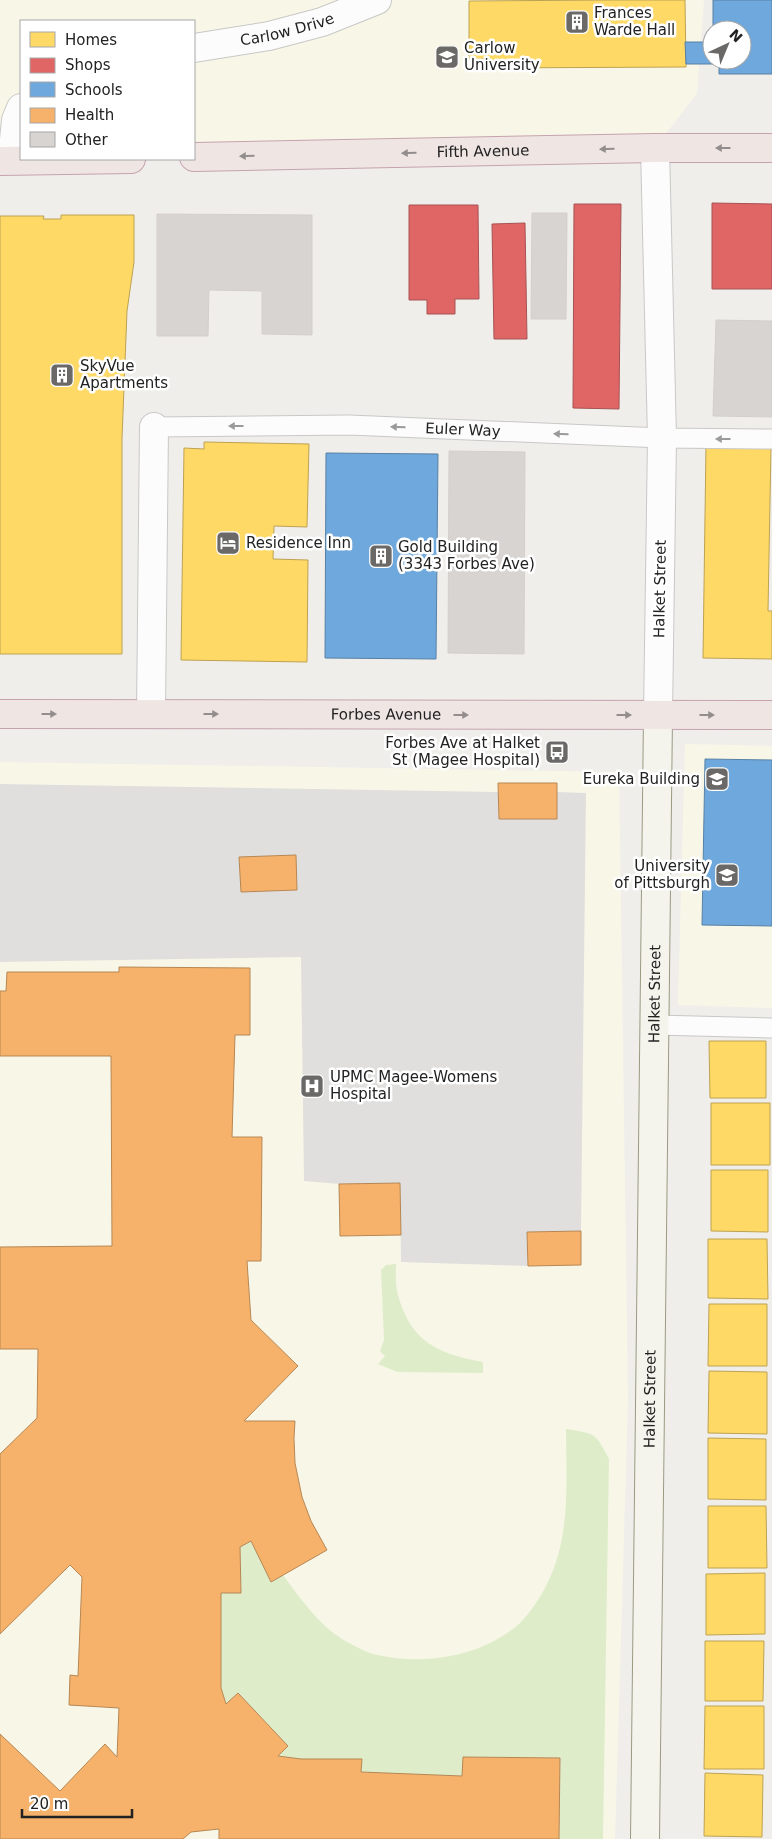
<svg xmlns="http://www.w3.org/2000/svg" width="772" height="1839" font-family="'DejaVu Sans',sans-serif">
	<rect width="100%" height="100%" fill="#f0eeeb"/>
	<!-- education -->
	<path fill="#f8f7e7" d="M0 0H704L697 93 655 148 194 153V21H21V159L0 160Z
		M685 744 772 746V1008L678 1005Z
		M0 762 619 772 628 1399 615 1839H0Z"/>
	<!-- grass -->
	<path fill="#deecca" d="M396 1264C396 1273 395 1285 398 1295 411 1342 438 1354 483 1362V1373L397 1372 378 1364 385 1356 380 1351 384 1340 381 1270 386 1265Z
		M566 1429C596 1434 595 1432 609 1459L603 1839H559V1758L463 1757 462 1776 361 1772 362 1759H301L278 1756 288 1746 238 1693 226 1704 221 1688V1593H241L240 1547 251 1541 271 1582 283 1575C301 1599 317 1623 342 1639 351 1644 363 1651 373 1654 422 1666 481 1658 520 1623 535 1608 548 1585 555 1565 570 1522 566 1474 566 1429Z"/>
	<!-- parking -->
	<path fill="#e0dfde" d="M0 784 498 792 499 819H556L557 792 586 793 581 1231 527 1232 528 1266 401 1262 400 1183 339 1184 304 1181 301 957 0 962Z"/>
	<!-- homes -->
	<path fill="#ffd966" stroke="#bda252" d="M610 0H685L686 67 486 68V59H469V1Z
		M61 215H134V262L127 311 122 438V654H0V216H44L43 219H61Z
		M204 442 309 444 307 527 274 526 273 559 308 560 307 662 181 660 184 448 204 449Z
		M706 446 771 447 768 611H772V659L703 658Z
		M709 1041H766V1098H710Z
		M711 1103H770V1165H711Z
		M711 1170H768V1232L711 1231Z
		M708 1239H767L768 1299 708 1298Z
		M709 1304H767V1366H708Z
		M709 1371 767 1372V1434L708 1433Z
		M708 1438 766 1439V1500L708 1499Z
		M708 1506H766L767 1568H708Z
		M765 1573V1634L706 1635V1574Z
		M705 1641H764L763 1701H705Z
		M705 1706H764V1769H704Z
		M705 1773 763 1775 762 1837 704 1836Z"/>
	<!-- shops -->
	<path fill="#e06666" stroke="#a75252" d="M712 203 772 204V289H712Z
		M574 204H621L619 409 573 408Z
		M409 205H478L479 299H455V314H427V300H409Z
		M525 223 527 339H494L492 224Z"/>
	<!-- schools -->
	<path fill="#6fa8dc" stroke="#5880a4" d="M713 0H772V74H719V64H686L685 42H712V60H742V30H713Z
		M326 453 438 454 436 659 325 658Z
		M705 759 772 760V926L702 925Z"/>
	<!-- health -->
	<path fill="#f6b26b" stroke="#b68755" d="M498 783H557V819H499Z
		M296 855 297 890 241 892 239 857Z
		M119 967 250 968V1035H235L232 1137H262L261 1261H247L251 1320 298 1366 244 1421H295L294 1438 295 1463 302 1497 311 1521 327 1550 271 1582 251 1541 240 1547 241 1593H221V1688L226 1704 238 1693 288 1746 278 1756 301 1759H362L361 1772 462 1776 463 1757 560 1758 559 1839H219V1829L191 1832 183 1839H0V1734L60 1791 105 1744 117 1757 119 1708 69 1705 70 1675 78 1676 82 1577 70 1565 0 1634V1454L37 1418 38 1349H0V1247L112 1246 111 1056H0V991H6L7 972H119Z
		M400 1183 401 1235 340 1236 339 1184Z
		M581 1231V1265L528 1266 527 1232Z"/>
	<!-- building -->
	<path fill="#d7d4d2" stroke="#d3cfcc" d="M532 213H567L566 319H531Z
		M157 214 312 215V335L262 334V291L209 290 208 336H157Z
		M716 320 772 321V417L713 416Z
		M449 451 525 452 524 654 448 653Z"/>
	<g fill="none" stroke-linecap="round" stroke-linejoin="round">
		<!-- service casing -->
		<g stroke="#c9c8c7" stroke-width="21">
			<g id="service">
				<path id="s1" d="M154 427 349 425 662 438 772 439"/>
				<path d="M655 1025 772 1028"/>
			</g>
		</g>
		<!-- minor casing -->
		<g stroke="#c9c8c7" stroke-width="30">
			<g id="minor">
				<path id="s2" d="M194 48 269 36 322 22 377 0"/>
				<path d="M12 160 16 120 21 108"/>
				<path d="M151 714 154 427"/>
			</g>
		</g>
		<!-- tertiary casing -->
		<g stroke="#c9c8c7" stroke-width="30">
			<path id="tertiary" d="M655 148 662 438 658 715"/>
		</g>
		<!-- secondary casing -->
		<g stroke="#9a9a82" stroke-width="30">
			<g id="secondary">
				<path id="s3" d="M645 1839 658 715"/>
			</g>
		</g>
		<!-- trunk casing -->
		<g stroke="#c5a2ae" stroke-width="30">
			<g id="trunk">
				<path id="s4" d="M194 157 655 148H772"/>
				<path d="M0 161 131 159"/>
				<path id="s5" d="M0 714 772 715"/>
			</g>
		</g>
		<!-- service -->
		<use href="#service" stroke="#fdfcfc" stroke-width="19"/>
		<!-- minor -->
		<use href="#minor" stroke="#fdfcfc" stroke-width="28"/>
		<!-- tertiary -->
		<use href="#tertiary" stroke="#fdfcfc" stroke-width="28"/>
		<!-- secondary -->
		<use href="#secondary" stroke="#f4f4ed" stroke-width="28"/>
		<!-- trunk -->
		<use href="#trunk" stroke="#efe6e4" stroke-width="28"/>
	</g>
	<!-- one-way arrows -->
	<defs><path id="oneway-solid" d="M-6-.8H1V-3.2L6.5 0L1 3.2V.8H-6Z" transform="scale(1.25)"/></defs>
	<g fill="#938e8d">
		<use href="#oneway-solid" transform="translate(723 148) rotate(180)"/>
		<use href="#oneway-solid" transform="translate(607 149) rotate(179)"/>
		<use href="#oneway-solid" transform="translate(409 153) rotate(179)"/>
		<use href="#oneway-solid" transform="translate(247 156) rotate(179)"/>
		<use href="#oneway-solid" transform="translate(49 714)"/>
		<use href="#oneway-solid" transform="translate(211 714)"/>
		<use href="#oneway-solid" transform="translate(461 715)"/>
		<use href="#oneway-solid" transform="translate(624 715)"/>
		<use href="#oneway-solid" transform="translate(707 715)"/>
	</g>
	<g fill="#9a9a9a">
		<use href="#oneway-solid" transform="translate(236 426) rotate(180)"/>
		<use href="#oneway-solid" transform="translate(398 427) rotate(-178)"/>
		<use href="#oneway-solid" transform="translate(561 434) rotate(-178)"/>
		<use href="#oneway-solid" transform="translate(723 439) rotate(-180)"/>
	</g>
	<!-- icons -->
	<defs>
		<g id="building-square" transform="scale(1.25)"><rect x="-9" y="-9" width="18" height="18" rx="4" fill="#6a6968" stroke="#fff"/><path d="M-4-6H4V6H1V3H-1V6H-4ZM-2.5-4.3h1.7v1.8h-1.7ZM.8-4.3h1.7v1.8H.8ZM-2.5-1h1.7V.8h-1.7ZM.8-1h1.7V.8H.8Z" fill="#fff"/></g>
		<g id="university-square" transform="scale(1.25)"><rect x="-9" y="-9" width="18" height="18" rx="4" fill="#6a6968" stroke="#fff"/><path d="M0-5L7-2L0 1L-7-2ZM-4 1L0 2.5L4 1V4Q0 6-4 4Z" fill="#fff"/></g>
		<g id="hotel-square" transform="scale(1.25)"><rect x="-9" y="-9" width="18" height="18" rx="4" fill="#6a6968" stroke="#fff"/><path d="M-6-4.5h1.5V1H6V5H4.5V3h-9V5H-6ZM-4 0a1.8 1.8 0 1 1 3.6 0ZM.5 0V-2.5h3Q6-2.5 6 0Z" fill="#fff"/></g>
		<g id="bus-square" transform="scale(1.25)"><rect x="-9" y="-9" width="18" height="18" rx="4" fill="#6a6968" stroke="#fff"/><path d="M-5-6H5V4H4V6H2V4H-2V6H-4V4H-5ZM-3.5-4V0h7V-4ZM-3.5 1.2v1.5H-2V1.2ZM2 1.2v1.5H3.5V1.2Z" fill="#fff"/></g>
		<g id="hospital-square" transform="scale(1.25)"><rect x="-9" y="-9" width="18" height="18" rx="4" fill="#6a6968" stroke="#fff"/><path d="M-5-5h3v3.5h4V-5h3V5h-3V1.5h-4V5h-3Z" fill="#fff"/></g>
	</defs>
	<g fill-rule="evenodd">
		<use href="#building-square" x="577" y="22"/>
		<use href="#university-square" x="447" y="57"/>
		<use href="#building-square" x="62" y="375"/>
		<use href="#hotel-square" x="228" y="543"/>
		<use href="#building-square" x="381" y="556"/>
		<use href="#bus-square" x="557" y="752"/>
		<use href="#university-square" x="717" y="779"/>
		<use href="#university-square" x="727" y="875"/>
		<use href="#hospital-square" x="312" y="1086"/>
	</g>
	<g text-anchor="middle" stroke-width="5" stroke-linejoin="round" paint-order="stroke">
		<!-- poi labels -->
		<g font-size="15" fill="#222" stroke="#fff" text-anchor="start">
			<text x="594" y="18">Frances<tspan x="594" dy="17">Warde Hall</tspan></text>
			<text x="464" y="53">Carlow<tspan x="464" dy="17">University</tspan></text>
			<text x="80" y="371">SkyVue<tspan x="80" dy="17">Apartments</tspan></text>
			<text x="246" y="548">Residence Inn</text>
			<text x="398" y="552">Gold Building<tspan x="398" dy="17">(3343 Forbes Ave)</tspan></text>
			<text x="540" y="748" text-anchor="end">Forbes Ave at Halket<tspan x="540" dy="17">St (Magee Hospital)</tspan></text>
			<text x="700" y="784" text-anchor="end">Eureka Building</text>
			<text x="710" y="871" text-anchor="end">University<tspan x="710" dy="17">of Pittsburgh</tspan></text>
			<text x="330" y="1082">UPMC Magee-Womens<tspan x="330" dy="17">Hospital</tspan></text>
		</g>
		<!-- street labels -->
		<g font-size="15" fill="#222" stroke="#fff">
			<text dy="5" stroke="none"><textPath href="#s2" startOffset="95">Carlow Drive</textPath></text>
			<text dy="5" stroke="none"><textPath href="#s4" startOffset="289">Fifth Avenue</textPath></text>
			<text dy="5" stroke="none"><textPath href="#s1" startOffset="309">Euler Way</textPath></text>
			<text transform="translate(660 589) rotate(-89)" y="5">Halket Street</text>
			<text dy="5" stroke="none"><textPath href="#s5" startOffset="386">Forbes Avenue</textPath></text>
			<text dy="5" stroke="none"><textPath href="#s3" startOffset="845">Halket Street</textPath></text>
			<text dy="5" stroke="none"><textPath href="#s3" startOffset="440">Halket Street</textPath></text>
		</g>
	</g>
	<!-- legend -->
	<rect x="20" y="20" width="175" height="140" fill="#ffffff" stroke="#a7a7a7"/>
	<rect x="30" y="32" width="25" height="15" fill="#ffd966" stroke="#a7a7a7"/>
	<text x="65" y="45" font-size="15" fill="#222222">Homes</text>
	<rect x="30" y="58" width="25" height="15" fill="#e06666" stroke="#a7a7a7"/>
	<text x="65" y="70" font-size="15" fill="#222222">Shops</text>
	<rect x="30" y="82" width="25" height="15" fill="#6fa8dc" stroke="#a7a7a7"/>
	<text x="65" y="95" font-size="15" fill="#222222">Schools</text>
	<rect x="30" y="108" width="25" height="15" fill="#f6b26b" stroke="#a7a7a7"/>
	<text x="65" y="120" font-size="15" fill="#222222">Health</text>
	<rect x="30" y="132" width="25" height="15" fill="#d7d4d2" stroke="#a7a7a7"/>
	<text x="65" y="145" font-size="15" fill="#222222">Other</text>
	<!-- north arrow -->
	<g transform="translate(727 45) rotate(44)"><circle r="24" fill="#ffffff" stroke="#a7a7a7"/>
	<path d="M0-4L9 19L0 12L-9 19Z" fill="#6a6968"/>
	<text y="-8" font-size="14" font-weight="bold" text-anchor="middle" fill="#222222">N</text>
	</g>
	<!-- scale -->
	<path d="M22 1809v8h110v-8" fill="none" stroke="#222222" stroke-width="2.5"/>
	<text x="30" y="1809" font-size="15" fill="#222222" stroke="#ffffff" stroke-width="4" paint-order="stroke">20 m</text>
</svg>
